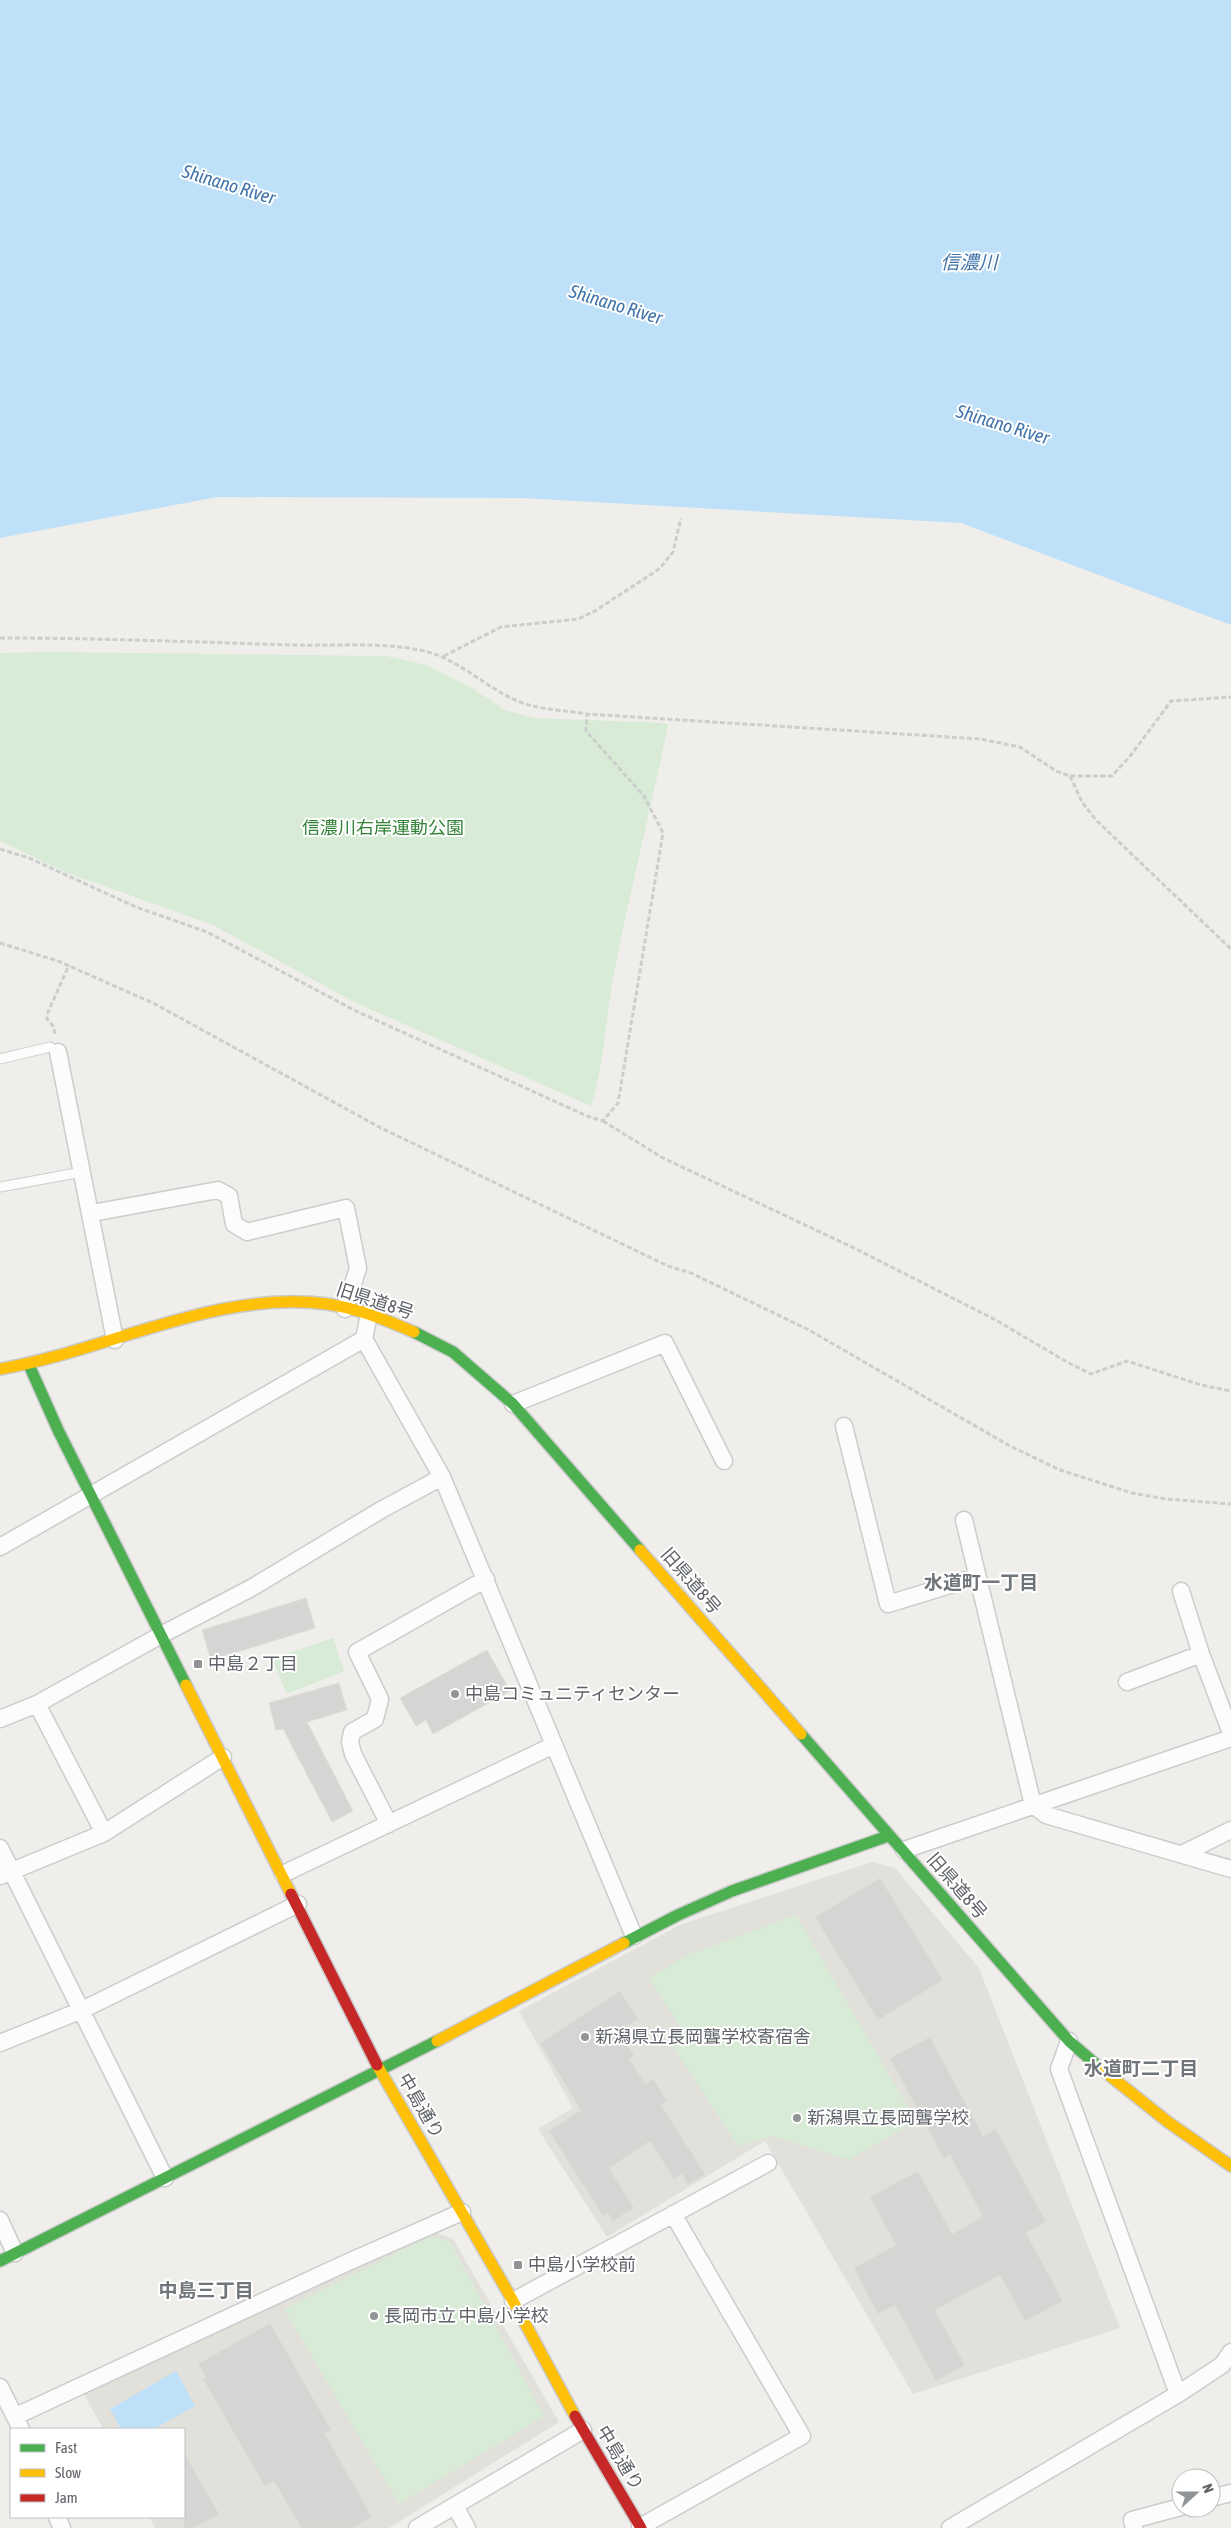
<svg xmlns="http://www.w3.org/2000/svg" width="1231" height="2528" font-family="'Asap Condensed','Noto Sans JP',sans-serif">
	<rect width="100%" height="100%" fill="#efeeea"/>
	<!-- education -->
	<path fill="#e2e0da" d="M872 1862 895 1868 979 1968 1120 2328 913 2394 765 2141 607 2237 538 2129 573 2108 519 2011 682 1924Z
		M435 2232 453 2239 559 2422 389 2528H155L149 2517H184V2429H103L83 2392Z"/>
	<!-- green -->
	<path fill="#d8ebd6" d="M50 652 386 656 426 665 472 688 505 710 533 718 665 723 668 725C651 808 630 891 614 974 605 1018 605 1063 591 1106L356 1003 213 925 68 873 0 841V653Z
		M333 1638 344 1671 287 1694 272 1659Z
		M796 1915 916 2121 849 2160 773 2136 738 2146 667 2037 681 2028 649 1978 688 1955Z
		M430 2236 450 2242 544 2416 399 2504 284 2309Z"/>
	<!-- water -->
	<path fill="#bfe0f9" d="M0 0H1231V625L961 523 523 498 217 497 0 538Z
		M176 2371 195 2406 154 2429H121L110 2409Z"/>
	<!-- building -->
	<path fill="#d6d5d3" stroke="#deddd9" d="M306 1598 315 1628 211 1660 202 1630Z
		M487 1650 510 1691 433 1734 426 1720 416 1726 400 1698Z
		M339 1683 347 1710 307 1722 353 1811 332 1822 283 1729 276 1730 269 1703Z
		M880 1878 943 1980 878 2020 815 1917Z
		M620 1991 638 2019 619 2032 634 2055 629 2059 646 2084 653 2079 667 2101 661 2105 705 2174 688 2185 682 2174 674 2179 650 2141 609 2168 634 2208 613 2221 607 2212 603 2216 549 2131 581 2110 540 2043Z
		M930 2037 983 2136 996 2129 1046 2222 1026 2233 1063 2301 1025 2321 1000 2275 935 2310 965 2365 936 2381 895 2305 878 2314 854 2268 896 2245 870 2197 918 2171 952 2234 983 2217 950 2155 944 2159 890 2058Z
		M270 2323 331 2430 325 2434 372 2517 352 2528H301L274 2481 265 2487 203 2379 206 2377 198 2364Z
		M184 2453 219 2514 194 2528H184Z"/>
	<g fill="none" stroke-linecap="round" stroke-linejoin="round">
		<!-- lane casing -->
		<g stroke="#cbcccc" stroke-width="11">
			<path id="lane" d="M0 1059 50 1047 58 1052
				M0 1187 82 1172"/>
		</g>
		<!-- street casing -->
		<g stroke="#cbcccc" stroke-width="19">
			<path id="street" d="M58 1052 115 1340
				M92 1213 218 1190 229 1196 234 1224 247 1232 346 1208 358 1268 345 1309
				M369 1314 364 1339 442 1477 634 1936
				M513 1404 665 1343 724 1461
				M844 1426 888 1604 976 1577
				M964 1520 1033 1805 1046 1815 1231 1869
				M0 1547 364 1339
				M1181 1591 1201 1654 1231 1733
				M1127 1682 1201 1654
				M37 1704 104 1833
				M0 1719 37 1704 161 1635 253 1587 381 1510 442 1477
				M389 1824 353 1754 350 1742 352 1732 375 1719 380 1699 357 1652 486 1579
				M0 1848 165 2178
				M904 1850 1231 1738
				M1182 1854 1231 1830
				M283 1874 554 1745
				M0 1876 104 1833 223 1757
				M1069 2041 1059 2069 1178 2394
				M0 2043 82 2010 298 1904
				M0 2220 15 2253
				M513 2301 768 2163
				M0 2387 21 2429
				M16 2416 346 2263 462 2212
				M1211 2498 1231 2493
				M455 2506 467 2528
				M57 2517 62 2528
				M640 2527 802 2436 673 2214
				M417 2528 583 2430
				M950 2528 1178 2394 1222 2365 1231 2352
				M1134 2528 1132 2520 1181 2507"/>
		</g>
		<!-- fast casing -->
		<g stroke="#cacacb" stroke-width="14">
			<path id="fast" d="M414 1332 453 1352 513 1404 640 1550
				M29 1365 58 1430 186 1685
				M801 1734 1069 2041 1099 2067
				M624 1943 678 1915 732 1891 888 1836
				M0 2261 437 2041"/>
		</g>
		<!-- slow casing -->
		<g stroke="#cacacb" stroke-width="14">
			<path id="slow" d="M0 1369C106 1351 219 1289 327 1304 357 1308 386 1320 414 1332
				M640 1550 801 1734
				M186 1685 291 1894
				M437 2041 624 1943
				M377 2065 513 2301 575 2416
				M1099 2067 1168 2122 1231 2166"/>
		</g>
		<!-- jam casing -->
		<g stroke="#cacacb" stroke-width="14">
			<path id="jam" d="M291 1894 377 2065
				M575 2416 641 2528"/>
		</g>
		<!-- path -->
		<path stroke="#cacfcc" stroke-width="3" stroke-dasharray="5 2.5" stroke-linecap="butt" d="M0 638C97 638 194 642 292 645 334 646 378 642 420 650 456 657 481 684 513 699 535 710 564 710 587 714L981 739 1020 747 1056 771 1070 776H1112L1131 755 1171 701 1231 697
			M444 656 501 627 578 619 595 611 659 569 673 552 681 518
			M1070 776 1082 802 1096 820 1231 949
			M0 849 29 858 136 907 207 932 356 1011 587 1116 603 1121 618 1103 663 833 644 796 586 731 587 714
			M0 943 58 961 155 1004 381 1128 668 1266 691 1273 807 1329 1010 1446 1060 1470 1132 1493 1166 1499 1231 1504
			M55 1034 53 1026 47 1019 48 1012 69 965
			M603 1121 663 1158 856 1249 994 1319 1067 1362 1091 1374 1127 1361 1201 1385 1231 1391"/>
		<!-- lane -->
		<use href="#lane" stroke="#fdfcfc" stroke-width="9"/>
		<!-- street -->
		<use href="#street" stroke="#fdfcfc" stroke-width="16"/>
		<!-- fast -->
		<use href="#fast" stroke="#4caf50" stroke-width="11"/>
		<!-- slow -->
		<use href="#slow" stroke="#ffc107" stroke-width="11"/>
		<!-- jam -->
		<use href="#jam" stroke="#c62828" stroke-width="11"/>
	</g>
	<!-- markers -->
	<g fill="#919496" stroke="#fff" stroke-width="2">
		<rect x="193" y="1659" width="10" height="10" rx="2.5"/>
		<circle cx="455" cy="1694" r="5"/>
		<circle cx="585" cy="2037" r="5"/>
		<circle cx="797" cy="2118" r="5"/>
		<rect x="513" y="2260" width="10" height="10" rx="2.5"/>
		<circle cx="374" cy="2316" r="5"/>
	</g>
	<g text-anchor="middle" stroke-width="4" stroke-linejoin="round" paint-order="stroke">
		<!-- park labels -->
		<g font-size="18" fill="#348238" stroke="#fff">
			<text x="383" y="834">信濃川右岸運動公園</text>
		</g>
		<!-- street labels -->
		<g font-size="18" fill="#5f6368" stroke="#fff">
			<text transform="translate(375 1301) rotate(18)" y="6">旧県道8号</text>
			<text transform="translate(691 1581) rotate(49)" y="6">旧県道8号</text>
			<text transform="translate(957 1886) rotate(49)" y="6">旧県道8号</text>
			<text transform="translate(421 2106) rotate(60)" y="6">中島通り</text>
			<text transform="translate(620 2458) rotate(59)" y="6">中島通り</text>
		</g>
		<!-- poi labels -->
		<g font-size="18" fill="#5f6368" stroke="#fff" text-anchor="start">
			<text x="208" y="1670">中島２丁目</text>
			<text x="465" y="1700">中島コミュニティセンター</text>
			<text x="595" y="2043">新潟県立長岡聾学校寄宿舎</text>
			<text x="807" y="2124">新潟県立長岡聾学校</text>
			<text x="528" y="2271">中島小学校前</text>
			<text x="384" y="2322">長岡市立 中島小学校</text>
		</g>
		<!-- water labels -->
		<g font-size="19" font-style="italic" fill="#4174aa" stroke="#fff">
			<text transform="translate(229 184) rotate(17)" y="7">Shinano River</text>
			<text x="969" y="269">信濃川</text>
			<text transform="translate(616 304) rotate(17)" y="7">Shinano River</text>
			<text transform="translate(1003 424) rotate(17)" y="7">Shinano River</text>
		</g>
		<!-- neighbourhood labels -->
		<g font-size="19" font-weight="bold" fill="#70757a" stroke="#fff">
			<text x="981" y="1589">水道町一丁目</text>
			<text x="1141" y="2075">水道町二丁目</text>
			<text x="206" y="2297">中島三丁目</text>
		</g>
	</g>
	<!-- legend -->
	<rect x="10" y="2428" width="175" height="90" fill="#ffffff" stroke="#bfc1c3"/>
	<rect x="20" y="2444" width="25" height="8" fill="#4caf50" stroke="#bfc1c3"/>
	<text x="55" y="2453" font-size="15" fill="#5f6368">Fast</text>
	<rect x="20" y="2469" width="25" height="8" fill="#ffc107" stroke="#bfc1c3"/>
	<text x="55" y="2478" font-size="15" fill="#5f6368">Slow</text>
	<rect x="20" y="2494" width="25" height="8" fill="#c62828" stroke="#bfc1c3"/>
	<text x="55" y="2503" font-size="15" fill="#5f6368">Jam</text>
	<!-- north arrow -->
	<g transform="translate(1196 2493) rotate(69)"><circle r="24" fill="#ffffff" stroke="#bfc1c3"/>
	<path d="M0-4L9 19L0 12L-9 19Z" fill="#919496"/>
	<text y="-8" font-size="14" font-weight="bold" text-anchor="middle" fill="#5f6368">N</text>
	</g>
</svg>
